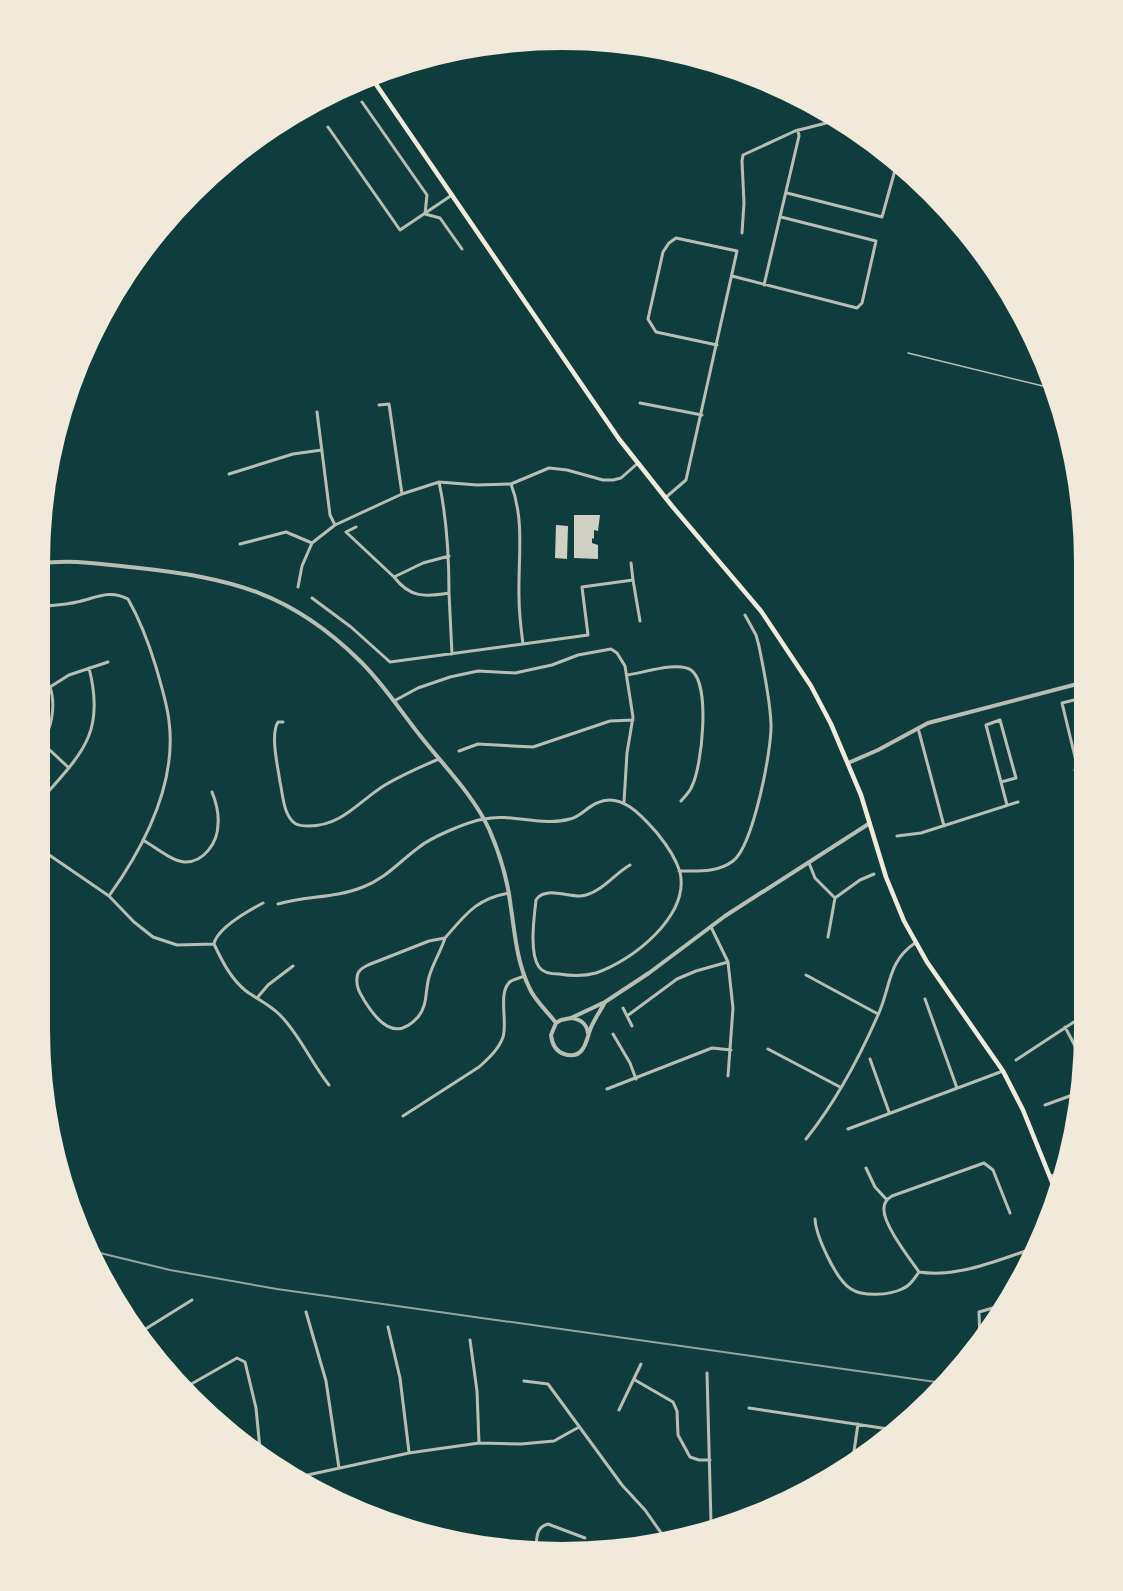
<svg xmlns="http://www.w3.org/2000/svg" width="1123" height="1591" font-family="'PT Sans Narrow',sans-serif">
	<rect width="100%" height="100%" fill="#0f3d3e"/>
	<!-- building -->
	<path fill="#cfcfc3" d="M574 515H600L598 531 594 530V539L592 538V543L598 545V559L574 558Z
		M556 525 568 526 567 559 555 558Z"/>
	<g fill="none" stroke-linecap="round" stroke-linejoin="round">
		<!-- service -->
		<path stroke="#b8beb3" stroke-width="1.5" d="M908 353 1047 387"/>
		<!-- minor -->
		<path stroke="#b8beb3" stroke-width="3" d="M362 102 427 195 425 214 440 218 462 249
			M834 121 842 124
			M328 127 400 230 452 195
			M787 193 882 217 897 163
			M742 233 744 203 742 161 743 155 795 131 834 121
			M732 276 857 308 862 303 876 241 781 217
			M764 285 799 136 798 130
			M640 403 702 415
			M379 405 389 404 402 494
			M317 412 330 515 335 525
			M229 474 293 454 322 450
			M439 482C447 519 449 555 449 593 425 597 410 598 394 577L423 563 449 556
			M511 484C525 520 518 559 519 597 519 613 521 629 523 644L588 635 582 587 633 580 640 621
			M665 498 686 480 737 251 676 238 669 243 663 252 648 319 656 332 717 345
			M356 527 346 532 394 577
			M240 544 286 532 312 543
			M631 563 633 580
			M298 587 302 566 312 543 335 525 402 494 439 482 477 485 511 484 549 468 567 470 603 480H613L621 478 638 463
			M449 593 452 654
			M312 598 351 627 390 662 523 644
			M39 607C52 605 65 605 77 602 96 598 109 589 128 599 140 620 149 644 156 667 161 685 167 703 169 721 177 783 144 847 109 896
			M627 675C643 673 678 661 691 670 711 684 702 766 692 786 690 792 685 796 681 801
			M50 687 69 675 108 662
			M394 701 418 688 450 677 478 671 515 673 552 665 578 655 611 649 617 653 625 666 633 717 627 753 624 802
			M1081 712 1078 699 1062 703 1076 761 1081 760
			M283 722H278C270 735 278 767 280 782 283 794 283 816 296 824 300 826 304 826 309 826 342 826 359 801 385 785 402 775 420 767 439 759
			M918 728 944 826
			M39 740 69 768
			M39 741C54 732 55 701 50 687L39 677
			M459 751 478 744 533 747 610 721 633 720
			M1075 770 1079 786 1081 785
			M1001 782 1016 778 1000 720 986 725 1007 805
			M40 801C81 754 106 734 89 668
			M897 836 921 833 1018 802
			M143 840C155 847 170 860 184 862 204 863 218 842 218 824 219 813 216 802 212 792
			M39 848 109 896 134 922 153 937 177 945 214 944
			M809 863 815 878 835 898 860 880 874 874
			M679 871C698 871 717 873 733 861 753 846 772 750 771 724 770 698 764 672 759 646L756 635 745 615
			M278 904C306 896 336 898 363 887 385 879 399 862 418 848 431 837 467 822 484 819 512 813 542 827 570 819 580 817 587 807 597 803 621 791 643 817 657 833 666 844 676 859 680 872 690 916 632 961 596 973 585 976 571 976 559 974 552 974 543 973 539 967 529 953 534 918 536 900 544 886 568 897 581 896 600 894 614 874 630 865
			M828 937 835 898
			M445 938C441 951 433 963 429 977 425 991 428 1005 418 1017 395 1043 377 1021 364 1000 360 993 356 987 357 978 357 971 362 968 368 965L429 941Z
			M445 938C466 914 476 899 509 893
			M214 944C222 961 231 979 246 991 257 999 270 1005 280 1015 300 1035 311 1063 329 1085
			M214 944C217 928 248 911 263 903
			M728 962 733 1008 728 1076
			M806 975 878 1014
			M257 998 268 985 293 966
			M925 999 957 1088
			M623 1008 627 1016
			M632 1026 627 1016 677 979 696 971 728 962 711 927
			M1065 1027 1083 1061
			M613 1034 630 1063 636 1079
			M768 1049 840 1087
			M870 1059 889 1112
			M1016 1060 1083 1016
			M607 1089 712 1048 731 1050
			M1045 1105 1078 1093
			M403 1116 479 1067C488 1059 499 1049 503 1037 508 1022 497 991 511 981 515 979 520 978 524 976
			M848 1129 1003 1071
			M806 1139C834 1104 860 1056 878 1015 891 987 887 962 915 943
			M866 1168 875 1187 887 1200
			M1050 1176 1063 1173
			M815 1219C816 1236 836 1280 851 1289 863 1297 890 1295 902 1289 910 1286 914 1279 919 1272
			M919 1272C910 1259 882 1223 884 1208 884 1202 887 1199 892 1196L984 1163 993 1170 1010 1213
			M919 1272C959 1278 997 1260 1035 1248
			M306 1312 326 1381 339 1468
			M388 1327 400 1378 409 1452
			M139 1333 192 1300
			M470 1340 477 1391 479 1443
			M980 1341 979 1312 1003 1305
			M707 1373 711 1523
			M635 1380 673 1402 677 1411 678 1435 690 1457 699 1460H710
			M524 1381 548 1384 622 1485 645 1510 664 1537
			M186 1387 237 1358 245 1362 256 1408 260 1449
			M749 1408 895 1430
			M619 1410 641 1364
			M251 1444 259 1442
			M853 1458 858 1424
			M303 1476 409 1453 479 1443 521 1444 554 1441 579 1427
			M536 1547C537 1537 536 1527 548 1524L585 1538"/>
		<!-- tertiary -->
		<path stroke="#b8beb3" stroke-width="4" d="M39 564C71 558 106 565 139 568 231 578 291 593 359 660 383 683 401 712 422 738 445 767 473 795 489 829 500 854 508 881 511 908 515 935 517 962 529 987 534 1000 548 1012 556 1023
			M848 763 878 750 928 723 1081 683
			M605 1002C600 1012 592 1022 589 1033 586 1044 582 1060 564 1054 555 1051 552 1044 551 1035L556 1023 561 1020 571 1018 605 1002 649 973 725 916 870 823
			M571 1018C580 1019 587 1024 588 1033"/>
		<!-- secondary -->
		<path stroke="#f1e9da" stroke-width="4.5" d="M371 77 619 439 672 506 761 611 811 686 831 724 861 795 886 877 904 921 927 962 1003 1071 1023 1110 1056 1192"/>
		<!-- rail -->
		<path stroke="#97a49c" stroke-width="2" d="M96 1252 170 1270 277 1289 943 1383"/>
	</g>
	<!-- crop -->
	<path d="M0 0H1123V1591H0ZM562 50H562A512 512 0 0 1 1074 562V1030A512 512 0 0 1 562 1542H562A512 512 0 0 1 50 1030V562A512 512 0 0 1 562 50Z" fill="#f1e9da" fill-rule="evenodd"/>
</svg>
